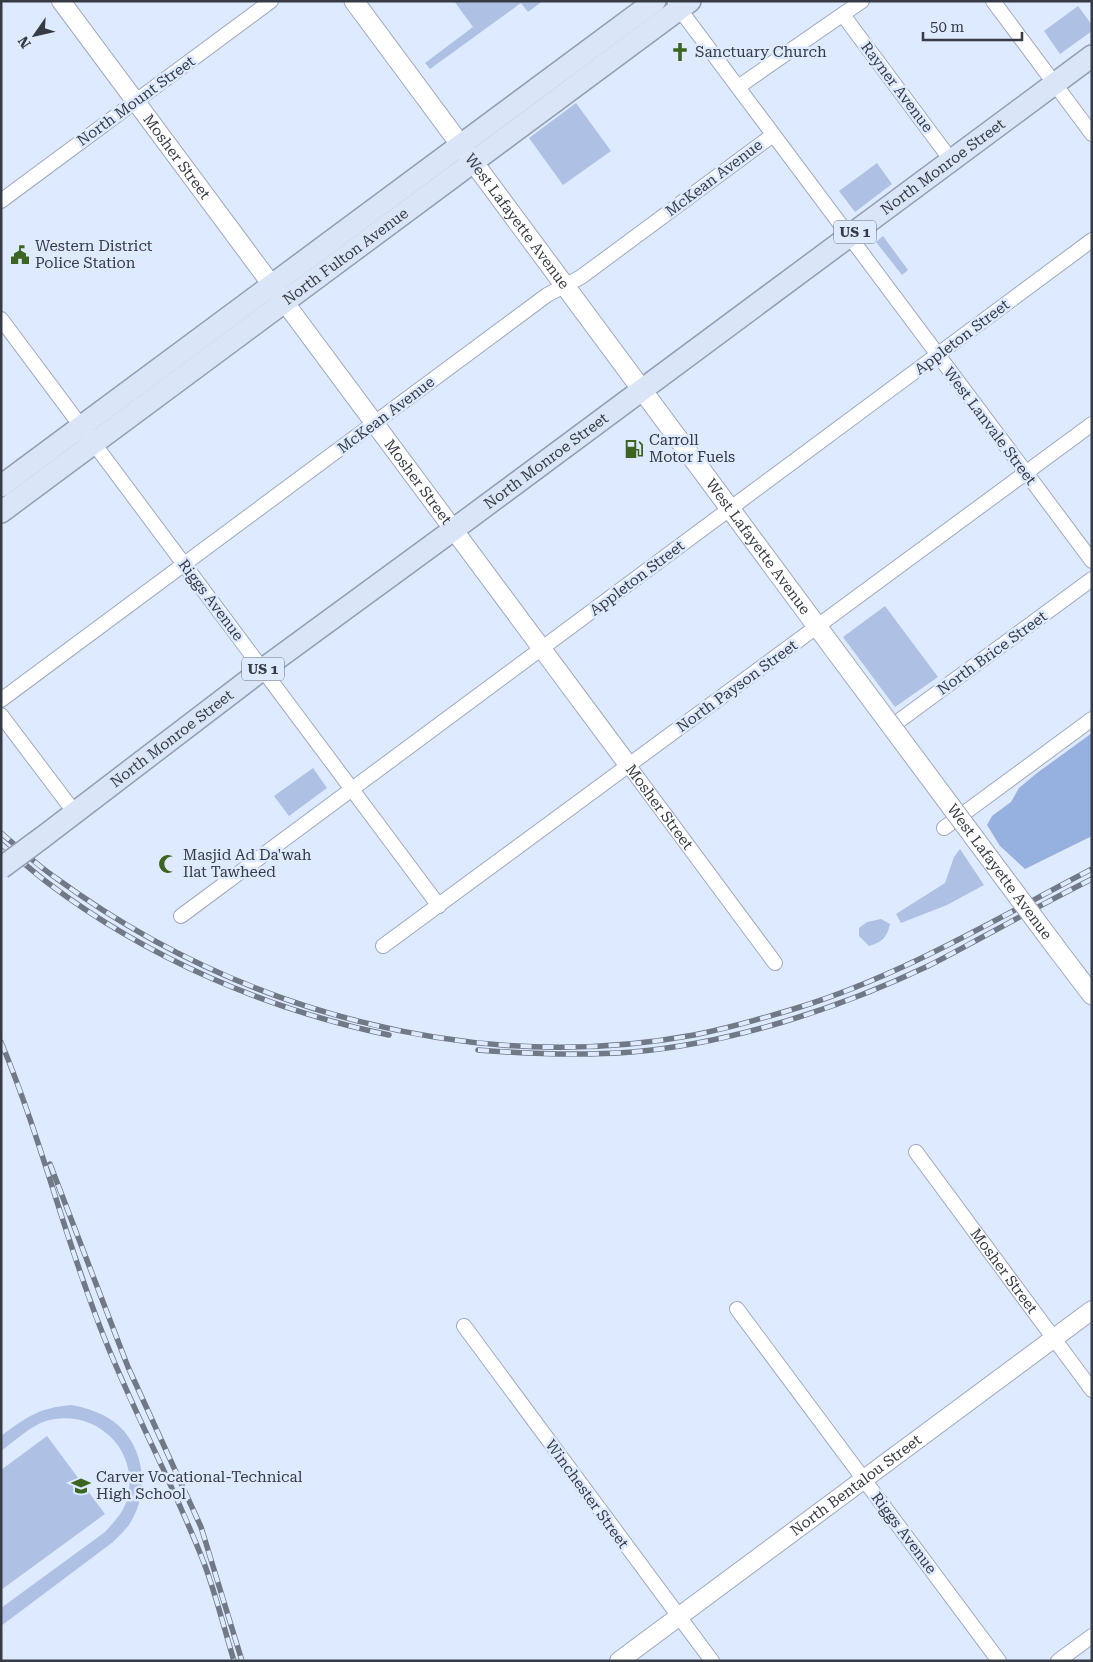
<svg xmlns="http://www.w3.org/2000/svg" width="1093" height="1662" font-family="'Roboto Serif',serif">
	<rect width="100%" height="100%" fill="#deeaff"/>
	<!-- green -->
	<path fill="#aec1e4" d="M454 1H543L528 12 521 3 430 69 425 63 473 27Z
		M1078 6 1092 25V31L1060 54 1044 31Z
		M576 103 611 151 563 185 529 138Z
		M877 163 892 184 855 212 839 191Z
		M883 236 908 270 902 275 876 242Z
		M885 606 938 677 895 707 843 637Z
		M313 768 327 788 289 816 274 796Z
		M960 849 984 885 947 905 901 923 896 914 945 883 954 857Z
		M881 919 890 924C887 937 883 942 869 946L859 936V928L867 922Z
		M71 1405C88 1408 106 1414 119 1426 146 1451 149 1495 129 1525 124 1531 118 1537 113 1542L1 1626V1608L105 1532C114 1522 123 1513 127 1500 141 1450 95 1407 46 1421 30 1426 15 1441 1 1451V1436C27 1417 38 1408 71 1405Z
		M47 1436 105 1514 1 1590V1470Z"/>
	<!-- forest -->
	<path fill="#96b0df" d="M1092 733V836L1025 869 1000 846 987 825 992 816 1011 802 1019 788 1037 773Z"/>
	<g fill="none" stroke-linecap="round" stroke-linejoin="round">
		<!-- minor casing -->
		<g stroke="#9ea9be" stroke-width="16">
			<g id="minor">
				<path d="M993 1 1092 134"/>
				<path d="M675 3 1092 561"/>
				<path d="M843 15 951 160"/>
				<path d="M738 87 862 1"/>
				<path d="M1 201 271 1"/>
				<path d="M1 319 439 906"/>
				<path d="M1 700 547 295 581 277 773 135"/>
				<path d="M1 715 75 813"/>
				<path d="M897 733 892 726 1092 579"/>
				<path id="s1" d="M629 766 775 963"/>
				<path d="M944 828 1092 719"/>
				<path d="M181 916 1092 240"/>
				<path d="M383 946 1092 424"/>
				<path id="s2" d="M916 1152 1092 1390"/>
				<path d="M737 1309 999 1661"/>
				<path d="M464 1326 712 1661"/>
				<path d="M1058 1661 1092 1636"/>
			</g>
		</g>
		<!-- tertiary casing -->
		<g stroke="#9ea9be" stroke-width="20">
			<g id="tertiary">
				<path id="s3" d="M61 1 629 766"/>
				<path id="s4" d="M619 1661 1092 1310"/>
			</g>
		</g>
		<!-- secondary casing -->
		<g stroke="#9ea9be" stroke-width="21">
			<g id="secondary">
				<path id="s5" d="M354 1 845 664"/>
				<path d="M1057 949 1092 995"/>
			</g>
		</g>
		<!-- primary casing -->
		<g stroke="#919eb6" stroke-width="24">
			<g id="primary">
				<path d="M1 486 655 1"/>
				<path id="s6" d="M1 512 690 1"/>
				<path id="s7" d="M43 837 263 669 453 530 1092 56"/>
			</g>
		</g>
		<!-- minor -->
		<use href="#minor" stroke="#fff" stroke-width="14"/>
		<!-- tertiary -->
		<use href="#tertiary" stroke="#fff" stroke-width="18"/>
		<!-- secondary -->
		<use href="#secondary" stroke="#fff" stroke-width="19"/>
		<!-- primary -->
		<use href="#primary" stroke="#dae5f8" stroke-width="21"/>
		<!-- rail casing -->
		<g stroke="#727986" stroke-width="5.5">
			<path id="rail" d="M1 833C19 848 37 865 56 878 236 1010 472 1076 694 1035 729 1028 764 1018 797 1008 901 976 996 919 1092 869
				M1 844C17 857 32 871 48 883 147 958 268 1010 389 1035
				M1 1042C42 1140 66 1244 106 1342 136 1417 175 1488 204 1563 216 1595 224 1628 234 1661
				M478 1050C529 1054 581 1056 632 1052 730 1044 840 1008 928 966 950 955 971 943 992 932 1025 914 1058 896 1092 879
				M50 1164 128 1367 201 1527 242 1661"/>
		</g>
		<!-- rail -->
		<use href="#rail" stroke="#deeaff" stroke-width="4" stroke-dasharray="11" stroke-linecap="butt"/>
		<!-- secondary-bridge casing -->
		<g stroke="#9ea9be" stroke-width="21" stroke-linecap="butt">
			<g id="secondary-bridge">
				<path id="s8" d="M845 664 1057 949"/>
			</g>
		</g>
		<!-- primary-bridge casing -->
		<g stroke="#919eb6" stroke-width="24" stroke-linecap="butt">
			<path id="primary-bridge" d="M1 868 43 837"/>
		</g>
		<!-- secondary-bridge -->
		<use href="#secondary-bridge" stroke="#fff" stroke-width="19"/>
		<!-- primary-bridge -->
		<use href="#primary-bridge" stroke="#dae5f8" stroke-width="21"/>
	</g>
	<!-- icons -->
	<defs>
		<g id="church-bare" transform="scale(1.5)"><path d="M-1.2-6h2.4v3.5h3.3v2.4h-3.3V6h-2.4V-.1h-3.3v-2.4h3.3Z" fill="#3c6521" stroke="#deeaff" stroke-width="2.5" paint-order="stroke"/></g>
		<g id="civic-bare" transform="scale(1.5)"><path d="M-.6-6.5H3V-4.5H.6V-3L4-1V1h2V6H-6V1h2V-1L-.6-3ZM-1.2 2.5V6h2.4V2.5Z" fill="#3c6521" stroke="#deeaff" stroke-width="2.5" paint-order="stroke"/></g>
		<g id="fuel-bare" transform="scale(1.5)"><path d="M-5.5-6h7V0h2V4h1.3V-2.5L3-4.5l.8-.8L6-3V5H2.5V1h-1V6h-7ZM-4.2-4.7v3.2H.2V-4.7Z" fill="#3c6521" stroke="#deeaff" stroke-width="2.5" paint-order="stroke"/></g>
		<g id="mosque-bare" transform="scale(1.5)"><path d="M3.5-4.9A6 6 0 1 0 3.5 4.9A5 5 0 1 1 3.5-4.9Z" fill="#3c6521" stroke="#deeaff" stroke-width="2.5" paint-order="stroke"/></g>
		<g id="school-bare" transform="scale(1.5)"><path d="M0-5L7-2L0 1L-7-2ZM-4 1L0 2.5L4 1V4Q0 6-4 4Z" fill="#3c6521" stroke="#deeaff" stroke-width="2.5" paint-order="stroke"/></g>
	</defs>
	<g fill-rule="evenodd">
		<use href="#church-bare" x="680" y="52"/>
		<use href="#civic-bare" x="20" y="255"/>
		<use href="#fuel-bare" x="634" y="449"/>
		<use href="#mosque-bare" x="168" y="864"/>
		<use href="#school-bare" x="81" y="1486"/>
	</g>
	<g text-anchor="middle" stroke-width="5" stroke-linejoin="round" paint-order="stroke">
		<!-- shield labels -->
		<g fill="#deeaff" stroke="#69707c" stroke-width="1">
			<rect x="834" y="220.5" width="42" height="23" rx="4"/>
			<rect x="242" y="657.5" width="42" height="23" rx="4"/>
		</g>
		<g font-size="14" font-weight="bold" fill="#373b44">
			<text x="855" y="237">US 1</text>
			<text x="263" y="674">US 1</text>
		</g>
		<!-- poi labels -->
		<g font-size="15" fill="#373b44" stroke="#deeaff" text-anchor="start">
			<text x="695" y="57">Sanctuary Church</text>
			<text x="35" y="251">Western District<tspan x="35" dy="17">Police Station</tspan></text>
			<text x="649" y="445">Carroll<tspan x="649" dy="17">Motor Fuels</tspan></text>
			<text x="183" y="860">Masjid Ad Da'wah<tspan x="183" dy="17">Ilat Tawheed</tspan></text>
			<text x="96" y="1482">Carver Vocational-Technical<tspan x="96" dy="17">High School</tspan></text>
		</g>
		<!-- street labels -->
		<g font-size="15" fill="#373b44" stroke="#deeaff">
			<text transform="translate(897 87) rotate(53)" y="5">Rayner Avenue</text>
			<text transform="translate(136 101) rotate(-36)" y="5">North Mount Street</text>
			<text dy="5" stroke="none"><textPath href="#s3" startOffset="194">Mosher Street</textPath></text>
			<text dy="5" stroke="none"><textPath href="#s7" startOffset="1122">North Monroe Street</textPath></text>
			<text transform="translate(714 178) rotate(-37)" y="5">McKean Avenue</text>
			<text dy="5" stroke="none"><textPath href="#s5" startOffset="274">West Lafayette Avenue</textPath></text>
			<text dy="5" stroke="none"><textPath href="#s6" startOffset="429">North Fulton Avenue</textPath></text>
			<text transform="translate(962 337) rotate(-37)" y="5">Appleton Street</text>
			<text transform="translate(386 415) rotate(-37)" y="5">McKean Avenue</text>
			<text transform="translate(990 426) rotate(53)" y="5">West Lanvale Street</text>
			<text dy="5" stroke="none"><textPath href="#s7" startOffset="628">North Monroe Street</textPath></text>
			<text dy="5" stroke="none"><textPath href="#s3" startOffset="599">Mosher Street</textPath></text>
			<text dy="5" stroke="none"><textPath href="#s5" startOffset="679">West Lafayette Avenue</textPath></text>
			<text transform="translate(637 578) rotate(-37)" y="5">Appleton Street</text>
			<text transform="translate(211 600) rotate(53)" y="5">Riggs Avenue</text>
			<text transform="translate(992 653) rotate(-36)" y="5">North Brice Street</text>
			<text transform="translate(737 686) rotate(-36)" y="5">North Payson Street</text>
			<text dy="5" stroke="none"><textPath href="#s7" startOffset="162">North Monroe Street</textPath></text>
			<text dy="5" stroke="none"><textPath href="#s1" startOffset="51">Mosher Street</textPath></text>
			<text dy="5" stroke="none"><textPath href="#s8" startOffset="259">West Lafayette Avenue</textPath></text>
			<text dy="5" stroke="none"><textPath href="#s2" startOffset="148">Mosher Street</textPath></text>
			<text dy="5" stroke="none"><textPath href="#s4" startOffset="295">North Bentalou Street</textPath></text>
			<text transform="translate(587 1494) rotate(54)" y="5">Winchester Street</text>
			<text transform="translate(904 1533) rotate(53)" y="5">Riggs Avenue</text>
		</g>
	</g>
	<!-- border -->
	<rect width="1093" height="1662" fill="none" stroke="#373b44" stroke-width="5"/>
	<!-- north arrow -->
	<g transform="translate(35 35) rotate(236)" stroke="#deeaff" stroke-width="4" paint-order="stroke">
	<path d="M0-4L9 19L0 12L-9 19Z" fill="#373b44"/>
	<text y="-8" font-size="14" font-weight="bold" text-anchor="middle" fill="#373b44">N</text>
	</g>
	<!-- scale -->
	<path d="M923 32v8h99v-8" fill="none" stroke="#373b44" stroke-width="2.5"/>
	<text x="930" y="32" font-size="15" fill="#373b44" stroke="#deeaff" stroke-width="4" paint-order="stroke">50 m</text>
</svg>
